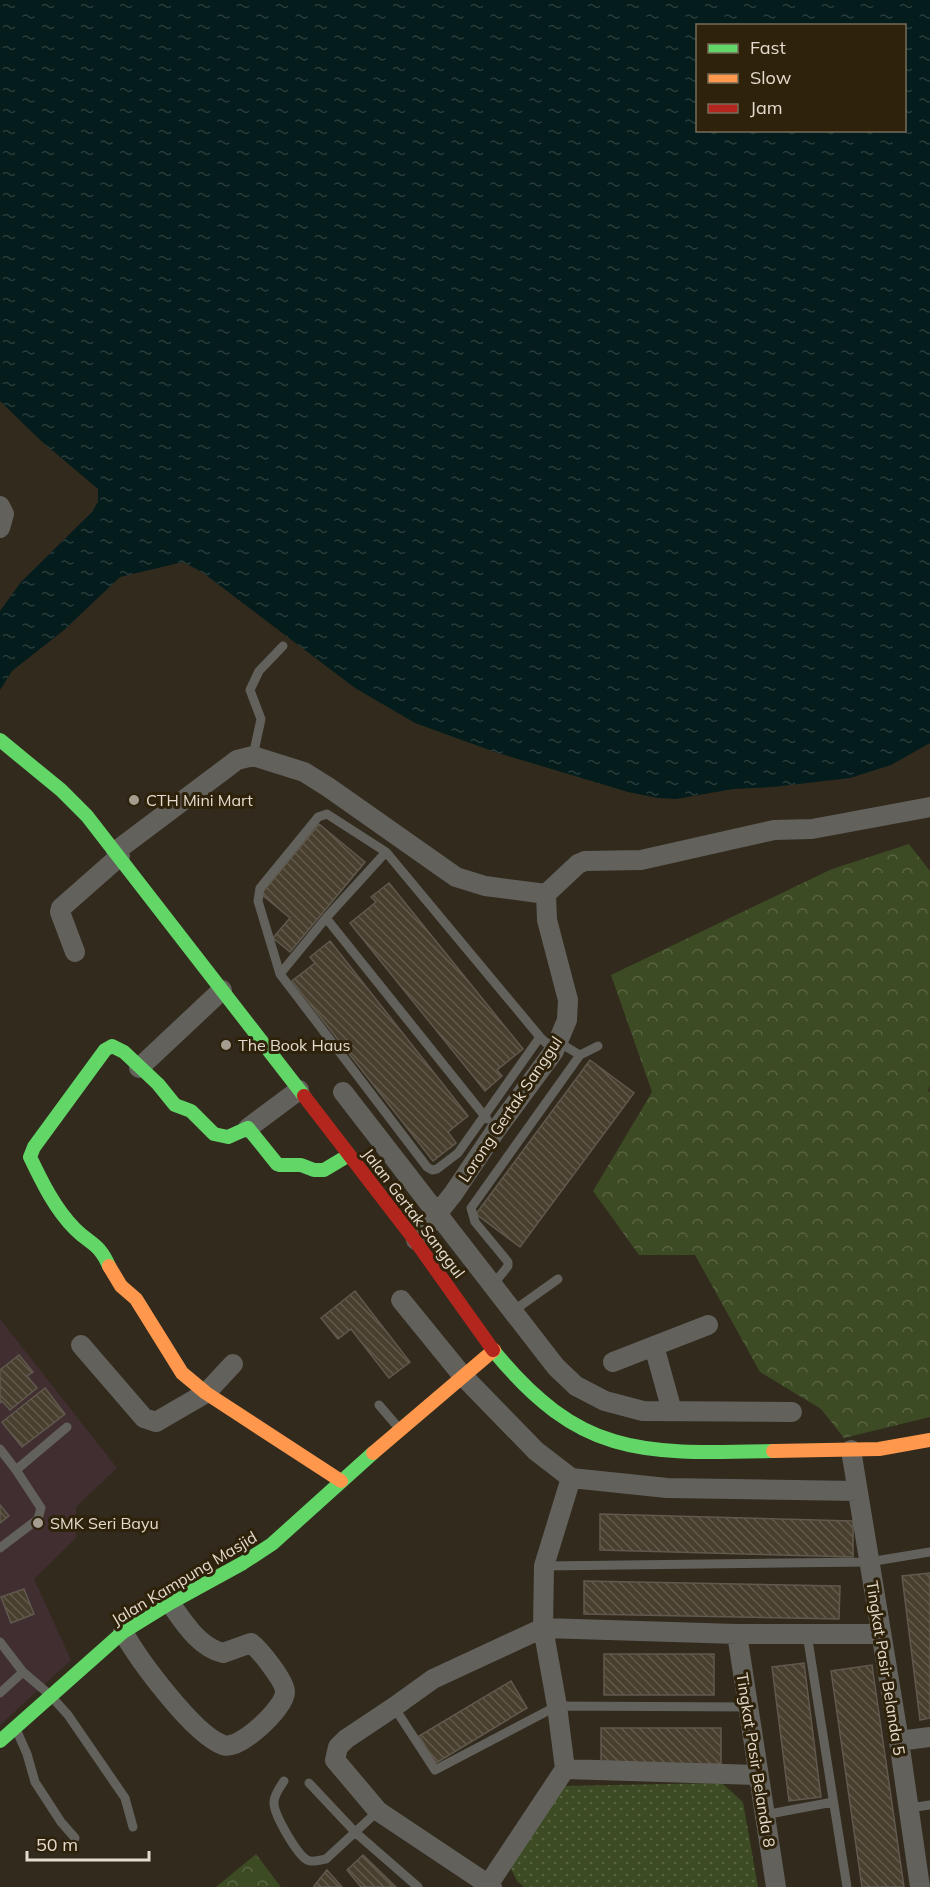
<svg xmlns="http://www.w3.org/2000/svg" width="930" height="1887" font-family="Mulish,sans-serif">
	<defs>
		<pattern id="forest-crowns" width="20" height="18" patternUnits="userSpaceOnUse" patternTransform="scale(1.5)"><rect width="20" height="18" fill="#3c4b23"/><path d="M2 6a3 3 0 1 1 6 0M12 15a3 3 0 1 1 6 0" fill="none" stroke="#586442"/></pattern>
		<pattern id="park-dots" width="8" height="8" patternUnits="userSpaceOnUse" patternTransform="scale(1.5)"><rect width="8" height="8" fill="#3c4b23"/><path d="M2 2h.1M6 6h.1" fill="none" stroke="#586442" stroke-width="1.8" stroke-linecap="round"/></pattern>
		<pattern id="water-ripples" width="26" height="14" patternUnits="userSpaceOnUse" patternTransform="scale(1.5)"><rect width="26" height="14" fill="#041c1c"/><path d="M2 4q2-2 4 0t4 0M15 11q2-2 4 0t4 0" fill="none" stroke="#283c3c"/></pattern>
		<pattern id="building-back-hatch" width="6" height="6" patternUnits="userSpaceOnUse" patternTransform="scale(1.5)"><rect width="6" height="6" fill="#483f2e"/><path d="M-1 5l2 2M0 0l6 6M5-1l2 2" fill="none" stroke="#625a4b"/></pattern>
	</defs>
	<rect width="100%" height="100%" fill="#312a1d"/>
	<!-- education -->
	<path fill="#412e31" d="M0 1319 117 1468 76 1507V1538L34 1579 71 1660 0 1725Z"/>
	<!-- forest -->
	<path fill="url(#forest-crowns)" d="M909 844 930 871V1085L928 1091 930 1092V1417L844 1438 821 1409 760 1372 695 1255H639L593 1191 652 1092 611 975 832 869Z
		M256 1854 281 1887H216Z"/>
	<!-- park -->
	<path fill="url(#park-dots)" d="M722 1783 743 1802 758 1887H524L517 1881 510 1867 563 1786Z"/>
	<!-- water -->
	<path fill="url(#water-ripples)" fill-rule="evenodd" d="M0 0H930V743L891 765 850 778 773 787 733 789 676 799 658 798 628 792 495 752 415 723 355 688 202 572 183 562 120 577 64 630 12 671 0 690V611L21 582 92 512 98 502V489L39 439 0 401ZM698 26H904V130H698Z"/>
	<!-- building -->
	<path fill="url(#building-back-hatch)" stroke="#60594e" stroke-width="1.5" d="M319 824 365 862 290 952 273 938 290 918 261 894Z
		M389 883 523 1049 497 1070 502 1076 485 1091 350 923 376 902 371 897Z
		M330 941 468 1116 448 1132 456 1143 433 1161 292 981 315 963 310 957Z
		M590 1060 634 1093 520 1247 476 1214Z
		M355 1291 410 1362 389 1378 351 1329 338 1339 321 1318Z
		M19 1355 33 1372 27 1376 37 1388 10 1410 2 1401 0 1403V1370Z
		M45 1388 65 1414 22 1447 2 1422Z
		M0 1505 9 1516 0 1523Z
		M600 1514 853 1521V1557L600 1550Z
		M930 1573V1718L920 1720 902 1576Z
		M584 1581 840 1586 839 1619 584 1614Z
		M24 1589 34 1614 11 1623 1 1597Z
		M604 1654H714V1695H604Z
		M804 1663 821 1797 789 1801 772 1667Z
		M872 1665 904 1887H862L831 1671Z
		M511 1681 527 1708 436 1763 419 1736Z
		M601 1728H721V1764L601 1763Z
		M363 1855 396 1887H361L347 1870Z
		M327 1870 342 1887H315L314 1886Z"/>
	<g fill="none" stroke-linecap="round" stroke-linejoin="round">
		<!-- lane -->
		<path stroke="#62615c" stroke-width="9" d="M253 756 261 719 250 690 259 671 283 646
			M326 918 487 1119
			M280 974 326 918 386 852
			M540 1037 458 1153 437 1169 432 1170 427 1167 280 974 258 901 260 888 318 817 327 814 386 852 540 1037 554 1051
			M558 1042 580 1055
			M493 1285 508 1266V1262L475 1222 471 1208 580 1055 598 1046
			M513 1311 558 1279
			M379 1405 397 1426
			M0 1449 16 1470 41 1508 38 1519 0 1548
			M16 1470 67 1427
			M544 1566 869 1562 930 1552
			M807 1634 847 1887
			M0 1642 23 1672 50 1695 68 1715 125 1798 133 1827
			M0 1693 23 1672
			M394 1707 435 1770 557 1706 748 1707
			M16 1729 27 1754 35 1782 61 1822 75 1838
			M284 1781C280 1787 274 1795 274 1802 273 1814 297 1854 307 1860 313 1863 320 1860 326 1859L378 1811
			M309 1783 356 1833 418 1887
			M909 1808 930 1805
			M764 1815 833 1802"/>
		<!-- street -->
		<path stroke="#62615c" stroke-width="20" d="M0 506 4 514 0 528
			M116 851 237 760 253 756 304 772 328 787 456 877 485 886 546 894
			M546 894 578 864 585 861 641 860 774 830 812 829 930 807
			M75 952 60 912 61 908 120 856
			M139 1068 222 990
			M343 1092 556 1367 576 1386 605 1401 643 1411 792 1412
			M248 1128 299 1090
			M416 1240 453 1194 496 1130 554 1051 567 1020 568 1000 547 920 546 894
			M401 1300 462 1375 536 1451 571 1478 544 1566 543 1628 557 1706 565 1769 488 1885
			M81 1345 144 1418 156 1422 206 1393 233 1364
			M654 1346 672 1411
			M613 1362 708 1325
			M851 1450 899 1741 920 1887
			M571 1478 667 1488 858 1491
			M123 1632C139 1660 193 1734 223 1745 239 1751 285 1708 285 1692 285 1681 260 1650 251 1643L223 1653C199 1648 183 1621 170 1603
			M737 1634 776 1887
			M899 1741 930 1737
			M565 1769 757 1775
			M492 1887 378 1811 335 1760 338 1747 346 1739 394 1707 433 1679 543 1628 737 1634H880"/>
		<!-- fast -->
		<path stroke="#63d668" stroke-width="14" d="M0 740 61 790 87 816 304 1096
			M109 1266C99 1243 91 1245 75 1229 55 1209 42 1182 30 1157L34 1147 105 1050 112 1046 124 1052 158 1084 175 1105 191 1111 214 1134 228 1137 248 1128 277 1164 280 1165H301L314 1170H324L349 1155
			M493 1350C581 1458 643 1454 773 1451
			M0 1741 123 1632 170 1603 243 1563 272 1544 373 1453"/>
		<!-- slow -->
		<path stroke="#ff974d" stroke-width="14" d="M109 1266 121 1286 136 1299 182 1373 206 1393 341 1481
			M773 1451 879 1449 930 1440
			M373 1453 494 1350"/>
		<!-- jam -->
		<path stroke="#b3261e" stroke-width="14" d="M304 1096 414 1239 493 1350"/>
	</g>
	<!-- markers -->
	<g fill="#a59d8f" stroke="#2f220b" stroke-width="2">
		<circle cx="134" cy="800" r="6"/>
		<circle cx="226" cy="1045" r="6"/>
		<circle cx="38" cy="1523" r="6"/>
	</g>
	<g text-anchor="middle" stroke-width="6" stroke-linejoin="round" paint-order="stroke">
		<!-- poi labels -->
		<g font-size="16" fill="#e3dbcd" stroke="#2f220b" text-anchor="start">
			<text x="146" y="806">CTH Mini Mart</text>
			<text x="238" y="1051">The Book Haus</text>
			<text x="50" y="1529">SMK Seri Bayu</text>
		</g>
		<!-- street labels -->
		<g font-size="16" fill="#e3dbcd" stroke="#2f220b">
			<text transform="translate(510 1109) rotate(-56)" y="6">Lorong Gertak Sanggul</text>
			<text transform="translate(414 1213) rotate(53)" y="6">Jalan Gertak Sanggul</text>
			<text transform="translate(184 1578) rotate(-31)" y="6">Jalan Kampung Masjid</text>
			<text transform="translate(886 1668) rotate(81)" y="6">Tingkat Pasir Belanda 5</text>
			<text transform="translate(756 1760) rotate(81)" y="6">Tingkat Pasir Belanda 8</text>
		</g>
	</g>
	<!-- legend -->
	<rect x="696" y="24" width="210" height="108" fill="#2f220b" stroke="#776c59" stroke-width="1.5"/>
	<rect x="708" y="44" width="30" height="9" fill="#63d668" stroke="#776c59" stroke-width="1.5"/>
	<text x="750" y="54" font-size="18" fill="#e3dbcd">Fast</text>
	<rect x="708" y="74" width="30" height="9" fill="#ff974d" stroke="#776c59" stroke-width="1.5"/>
	<text x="750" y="84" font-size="18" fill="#e3dbcd">Slow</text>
	<rect x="708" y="104" width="30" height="9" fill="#b3261e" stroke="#776c59" stroke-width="1.5"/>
	<text x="750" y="114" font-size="18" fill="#e3dbcd">Jam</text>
	<!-- scale -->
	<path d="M27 1851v9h122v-9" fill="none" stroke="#e3dbcd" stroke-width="3"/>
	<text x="36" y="1851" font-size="18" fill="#e3dbcd" stroke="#2f220b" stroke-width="4.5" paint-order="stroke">50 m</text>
</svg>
